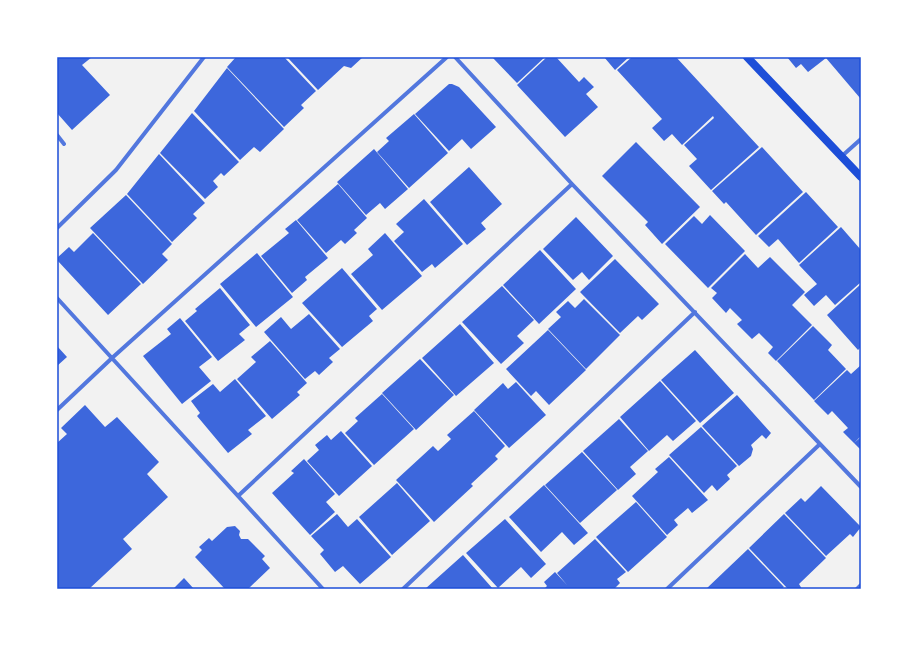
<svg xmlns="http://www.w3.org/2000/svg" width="918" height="646" font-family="Montserrat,sans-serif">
	<rect width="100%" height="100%" fill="#f2f2f2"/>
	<!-- building -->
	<path fill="#3d67dc" d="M57 57H92L82 65 110 95 72 130 57 113Z
		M236 57H284L316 91 301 105 304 108 284 127 227 67Z
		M287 57H363L351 68 344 66 318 90Z
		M492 57H545L517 83Z
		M547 57H556L579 82 584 77 594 87 586 94 598 107 565 137 517 85Z
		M604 57H629L615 70Z
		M632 57H676L759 147 711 190 689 166 697 159 684 145 714 118 713 116 682 145 672 134 664 141 652 128 662 119 617 70Z
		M787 57H861V97L860 98 826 58 808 72 801 64 796 68Z
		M227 68 284 129 260 152 254 147 240 160 194 111Z
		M449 84H452L459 87 496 127 471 149 462 139 449 151 415 114Z
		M192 113 239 162 224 176 221 173 213 181 218 187 205 199 160 153Z
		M414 114 448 153 409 188 377 152 389 141 386 138Z
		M636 142 700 207 662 244 645 225 648 222 602 176Z
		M762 147 803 192 756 235 726 202 724 204 712 191Z
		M374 149 408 189 385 209 380 203 366 215 337 182Z
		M159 154 205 203 193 214 197 218 172 242 127 194Z
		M469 167 502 204 481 223 486 229 467 245 430 202Z
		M338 184 367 218 354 230 357 233 345 244 341 240 326 253 297 220Z
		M806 192 838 227 799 263 778 239 769 247 758 236Z
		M126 195 172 244 162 254 168 260 143 284 90 228Z
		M424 199 463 244 435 268 432 264 422 272 394 241 404 232 396 224Z
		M710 215 745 251 708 288 665 244 694 216 702 224Z
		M576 217 613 256 589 280 582 272 573 280 543 249Z
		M296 220 328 258 305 277 307 280 292 293 261 256 289 233 285 229Z
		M841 227 861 250V282L835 305 826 295 814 306 804 295 817 284 799 265Z
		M93 233 141 284 108 315 57 260V258L69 247 74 252Z
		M385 233 422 276 382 310 351 274 373 255 368 249Z
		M540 250 576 289 539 324 503 285Z
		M257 253 293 297 256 327 220 284Z
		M745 254 758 268 770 257 805 292 792 305 812 325 776 361 768 353 773 347 759 333 752 339 737 324 742 320 730 308 726 313 712 298 717 293 711 288Z
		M615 259 659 304 642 320 638 316 620 333 580 292Z
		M342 268 377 309 369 316 373 321 342 347 302 303Z
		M861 284V347L858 350 827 315Z
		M502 286 534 320 517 336 524 343 501 364 462 322Z
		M220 288 250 325 239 334 245 340 218 361 185 321 197 311 195 309Z
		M584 299 620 335 586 369 548 329 561 317 556 312 568 301 575 308Z
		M309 314 340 349 329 358 333 362 319 375 315 371 305 379 264 332 281 317 291 329Z
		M180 318 212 357 199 367 211 381 182 404 143 356 171 334 167 329Z
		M460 324 494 363 456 396 422 358Z
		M813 326 832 345 828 350 846 369 814 400 777 361Z
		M548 330 586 370 549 405 536 391 531 396 506 369Z
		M270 341 307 383 297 392 300 395 272 419 237 379 256 362 251 357Z
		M57 346 67 357 57 366Z
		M695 350 734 393 700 423 661 380Z
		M420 359 454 395 416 430 382 393Z
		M861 365V436L854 443 843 432 848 428 832 411 828 415 814 401 847 370 851 374Z
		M235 379 266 416 248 430 252 434 228 453 197 416 200 413 191 401 213 384 220 392Z
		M660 381 696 421 673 441 667 435 649 451 620 417Z
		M516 382 546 415 509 448 474 410 503 383 508 389Z
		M382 394 414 429 374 465 345 433 358 421 355 418Z
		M737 395 771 433 766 439 762 435 751 445 753 449 751 456 739 466 702 426Z
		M85 405 105 427 117 417 159 462 147 474 168 497 123 539 132 549 89 589H57V443L67 434 61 428Z
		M474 411 505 446 495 456 498 459 471 484 473 486 434 522 396 480 433 446 438 451 451 439 447 435Z
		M619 419 648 451 630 467 636 474 618 490 583 451Z
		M701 427 737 466 727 475 730 479 717 491 712 485 704 493 669 455Z
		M341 431 372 466 339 496 307 461 319 450 315 445 327 435 331 440Z
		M861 437V450L854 443Z
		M582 452 617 490 580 523 545 485Z
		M669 457 708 500 692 513 688 508 674 520 678 525 667 535 632 496 658 472 655 469Z
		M304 459 335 494 326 502 335 512 310 535 272 493 294 473 291 471Z
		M397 483 430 521 392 555 359 517Z
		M544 485 588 533 574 545 562 532 541 552 509 517Z
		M821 486 861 527 853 537 850 534 826 556 785 513 801 498 805 502Z
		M636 502 667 537 628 572 596 537Z
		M337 514 348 527 357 519 391 557 360 584 343 566 335 572 320 554 324 550 311 536Z
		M784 514 826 558 799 584 802 589H788L749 548Z
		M505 519 546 564 531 578 521 567 498 588 466 553Z
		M235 526 240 531 239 535 241 539H248L265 556 262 559 270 568 248 589H225L195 557 202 550 199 547 209 538 212 541 227 527Z
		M595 539 626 572 617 579 620 583 614 589H544L547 586 544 582 555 572 567 585 557 573Z
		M748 549 784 587 781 589H706Z
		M463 555 493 589H425Z
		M184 578 194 589H173Z"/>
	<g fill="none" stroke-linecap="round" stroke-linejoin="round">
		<!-- minor -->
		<path stroke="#5277de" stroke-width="4" d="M455 57 572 184 861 487
			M57 135 64 144
			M842 156 861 139
			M57 228 116 170 204 57
			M57 298 323 589
			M57 410 112 358 447 57
			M238 496 572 184
			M403 589 695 312
			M667 589 820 444
			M857 589 861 585"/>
		<!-- secondary -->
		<path stroke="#1d4ed8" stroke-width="8" d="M747 57 861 177"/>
	</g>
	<!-- border -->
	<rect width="918" height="646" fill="none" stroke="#ffffff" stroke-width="116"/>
	<rect x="58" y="58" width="802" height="530" fill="none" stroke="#1d4ed8" stroke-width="1.5"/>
</svg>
